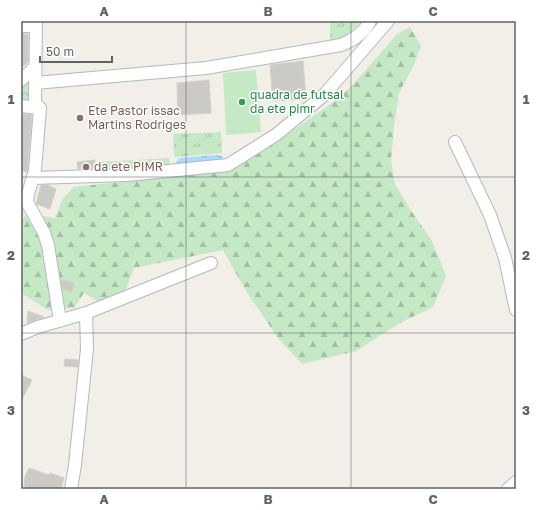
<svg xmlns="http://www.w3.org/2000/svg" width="537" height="510" font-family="'Golos Text',sans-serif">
	<defs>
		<pattern id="grass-tufts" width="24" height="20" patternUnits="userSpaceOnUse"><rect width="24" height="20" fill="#c5e8c5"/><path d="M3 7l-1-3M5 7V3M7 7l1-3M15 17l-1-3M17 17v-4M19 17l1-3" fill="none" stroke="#a3c0a4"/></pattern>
		<pattern id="forest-firs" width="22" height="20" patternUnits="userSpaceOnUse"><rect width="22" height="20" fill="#c5e8c5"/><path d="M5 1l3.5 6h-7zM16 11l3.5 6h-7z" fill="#a3c0a4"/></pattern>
		<pattern id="park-crowns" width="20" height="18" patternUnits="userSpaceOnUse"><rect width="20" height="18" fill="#c5e8c5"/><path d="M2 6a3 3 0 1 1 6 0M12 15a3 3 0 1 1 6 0" fill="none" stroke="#a3c0a4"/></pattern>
		<pattern id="water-waves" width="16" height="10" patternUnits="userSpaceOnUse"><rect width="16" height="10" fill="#aadaff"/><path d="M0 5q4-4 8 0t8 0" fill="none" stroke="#8eb4d2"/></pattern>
	</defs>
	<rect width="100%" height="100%" fill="#f1efe8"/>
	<!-- grass -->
	<path fill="url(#grass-tufts)" d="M330 21H361C351 33 344 37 330 41Z
		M221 132 222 153 174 157 173 134Z"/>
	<!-- forest -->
	<path fill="url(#forest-firs)" d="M410 27 421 46 413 67 399 93 394 126 391 160 395 184 408 206 432 241 446 276 433 307 400 323 356 351 302 364 278 338 246 291 223 250 134 268 125 292 99 302 84 293 74 308 48 310 21 293V222L27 213 55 218 63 198 74 187 228 170 275 143 339 98 358 79 397 34Z"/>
	<!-- park -->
	<path fill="url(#park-crowns)" d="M32 78V106L21 103V86Z
		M169 158 170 166 100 172 99 162Z"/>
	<!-- pitch -->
	<path fill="#c5e8c5" d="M256 70 261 132 226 135 223 73Z"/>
	<!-- water -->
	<path fill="url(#water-waves)" d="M217 155 222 156 224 160 176 166V162L180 158Z"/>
	<!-- building -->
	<path fill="#cccac5" stroke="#d6d1c6" d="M21 34H28V62L21 68Z
		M303 61 306 99 273 101 270 65Z
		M209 80 211 113 178 115 177 83Z
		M24 114 32 115 27 172 21 170V115H24Z
		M95 160V168L78 169 77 162Z
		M41 185H48L56 189 50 209 36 204Z
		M62 280 74 283 72 292 63 290 61 282Z
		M28 311 44 317 27 323Z
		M65 359 78 360V367L64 366Z
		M21 375 32 380 21 401Z
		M29 468 49 475 50 473 64 478 61 489H34L24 486 25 476Z"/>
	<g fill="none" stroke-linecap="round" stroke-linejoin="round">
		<!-- minor casing -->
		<g stroke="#b5b8bc" stroke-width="14">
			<path id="minor" d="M36 21 35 103 40 108 35 170 28 194 27 202 44 233 48 245 60 321
				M21 26H36
				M21 80 31 71 35 66
				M35 83 206 68 341 45C354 40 364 33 370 21
				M21 106 40 108
				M455 142 490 215 505 258 516 310
				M33 178 127 175 228 165 277 134 324 95 388 21
				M21 334 38 327 86 313 211 263
				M71 489 75 465 87 349 86 313
				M508 489 516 482"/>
		</g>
		<!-- minor -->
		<use href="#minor" stroke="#fff" stroke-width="12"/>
	</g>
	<!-- grid -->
	<path fill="none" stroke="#5f6368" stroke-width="1" stroke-opacity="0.55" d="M186 21V489M351 21V489M21 177H516M21 333H516"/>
	<!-- markers -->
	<circle fill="#2e9e5b" stroke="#fff" stroke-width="1.5" cx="242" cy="102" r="4"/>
	<g fill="#8d6e63" stroke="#fff" stroke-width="1.5">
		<circle cx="80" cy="118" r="4"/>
		<circle cx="86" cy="167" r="4"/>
	</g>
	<g text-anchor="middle" stroke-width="3" stroke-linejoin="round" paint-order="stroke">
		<!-- leisure labels -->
		<g font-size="12" fill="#27864d" stroke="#fff" text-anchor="start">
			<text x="250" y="99">quadra de futsal<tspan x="250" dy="14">da ete pimr</tspan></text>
		</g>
		<!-- education labels -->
		<g font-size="12" fill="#785e54" stroke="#fff" text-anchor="start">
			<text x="88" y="115">Ete Pastor issac<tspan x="88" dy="14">Martins Rodriges</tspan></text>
			<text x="94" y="171">da ete PIMR</text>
		</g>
	</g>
	<!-- border -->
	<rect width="537" height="510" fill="none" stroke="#ffffff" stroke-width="44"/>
	<!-- scale -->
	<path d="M40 56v6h72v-6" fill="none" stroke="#5f6368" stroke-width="2"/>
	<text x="46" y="56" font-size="12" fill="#5f6368" stroke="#ffffff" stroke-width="3" paint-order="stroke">50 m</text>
	<rect x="22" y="22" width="493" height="466" fill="none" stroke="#5f6368" stroke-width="1.5"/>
	<g font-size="13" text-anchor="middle" font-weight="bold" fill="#5f6368">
		<text x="104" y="16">A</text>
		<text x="268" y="16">B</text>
		<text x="433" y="16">C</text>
		<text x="11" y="104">1</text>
		<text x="526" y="104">1</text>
		<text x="11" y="260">2</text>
		<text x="526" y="260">2</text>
		<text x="11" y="415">3</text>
		<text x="526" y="415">3</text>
		<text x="104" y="504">A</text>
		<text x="268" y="504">B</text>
		<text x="433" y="504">C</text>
	</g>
</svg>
